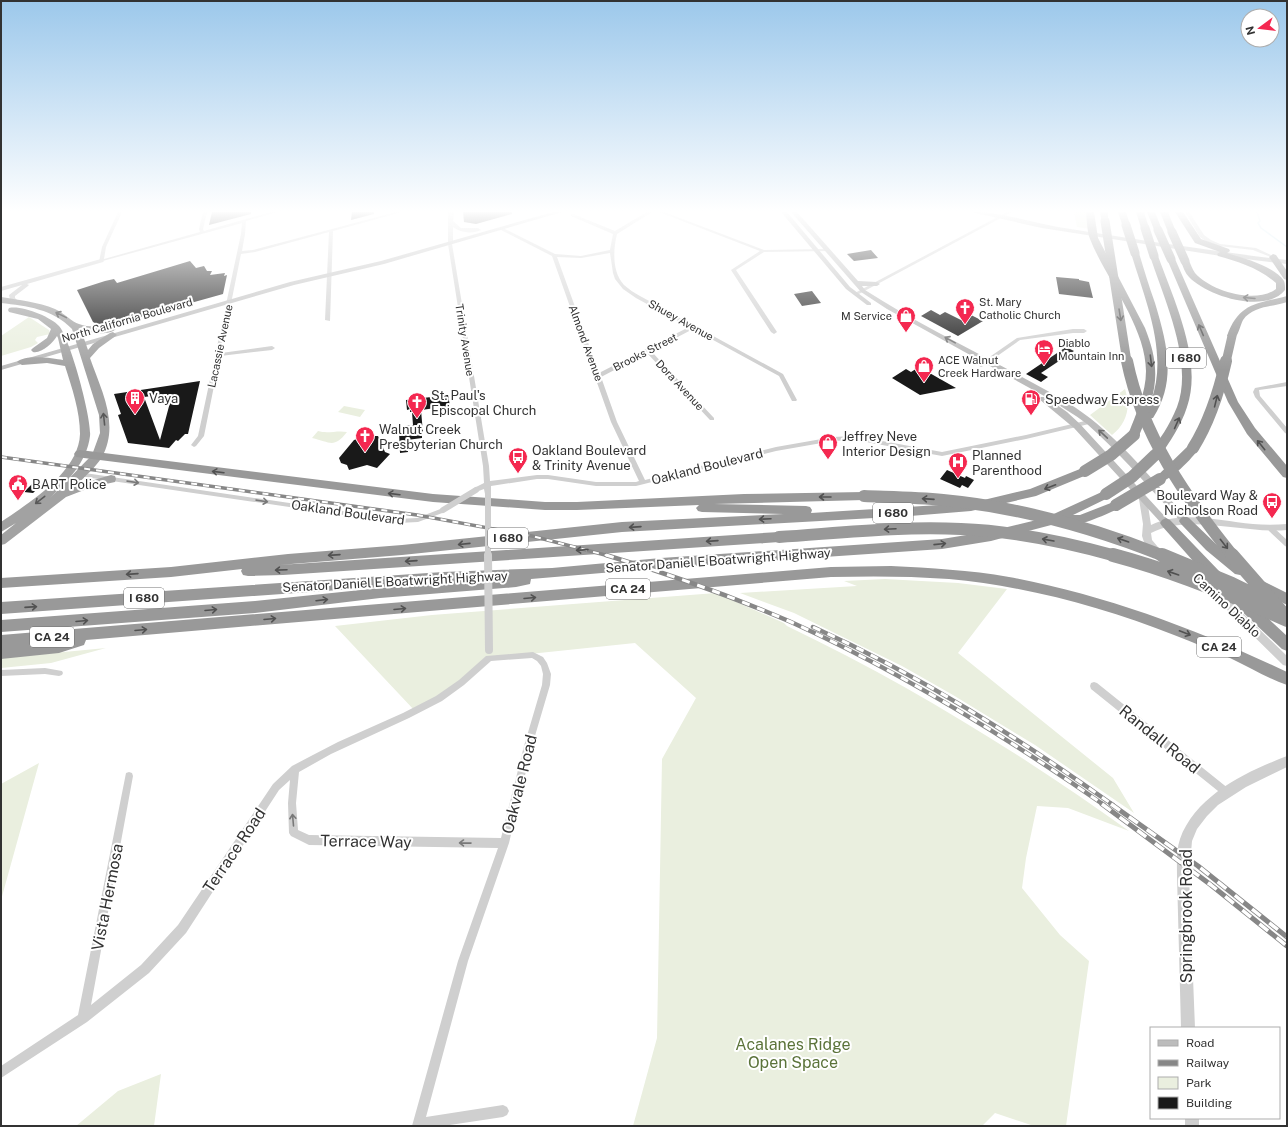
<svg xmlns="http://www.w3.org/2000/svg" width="1288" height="1127" font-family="'Public Sans',sans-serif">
	<rect width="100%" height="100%" fill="#fff"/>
	<!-- green -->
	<path fill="#eaefdf" d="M1074 212H1090L1091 229 1077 227Z
		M29 317 49 330 50 334 37 337 35 340 38 343 31 347 1 356V336Z
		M1125 389C1131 407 1127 423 1112 435L1090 415Z
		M344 406 365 410 360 417 338 412Z
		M318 431C328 434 337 430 347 432 334 449 330 442 312 438Z
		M885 579 958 583 1007 589 958 653 1113 778 1134 813 1035 745 953 695 902 666 794 613 740 593 857 586 844 581Z
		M716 593 784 623 787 626C908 684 1020 753 1129 831L1068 808 1037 806 1026 858 1022 888 1060 935 1089 961 1066 1126H1034L995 1113 982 1126H633L657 1038 662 759 696 698 635 643 490 658 455 687 415 711 335 626 432 615Z
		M106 648 51 663 1 668V658Z
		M39 763 1 900V784Z
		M161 1074 154 1126H76L118 1091Z"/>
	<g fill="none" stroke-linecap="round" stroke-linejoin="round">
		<!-- stream -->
		<path stroke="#cbe6f0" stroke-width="1.5" d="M1257 212 1260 221 1258 223 1261 228 1287 247"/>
	</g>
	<!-- building -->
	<path fill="#191919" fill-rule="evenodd" d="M212 212H251V214L209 225Z
		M352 212H374V214L351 220Z
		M463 212H512V214L476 224 464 222Z
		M871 250 878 258 854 261 847 254Z
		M190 261 196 268 204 266 207 271H212L210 275 225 273 224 276 227 275 223 294 112 325H109V323L97 324 93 322 77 290 105 281 114 279 117 283Z
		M1056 277 1079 279V280L1089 282 1093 298 1059 294Z
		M812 291 821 303 802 306 794 294Z
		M931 310 940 315 945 312 961 320 971 315 983 321 958 336 921 316Z
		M1066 347 1074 351 1041 373 1048 377 1041 382 1026 374Z
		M919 367 956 388 920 395 892 378 906 369 911 372Z
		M200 381 188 434H185L178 441 176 440 169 448 128 443 118 415 121 414 114 394ZM167 394 166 396 172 395 160 440 144 397Z
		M448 395 450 406 421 410 423 433 422 434V438L407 440 408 452 400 453 399 432 406 431 405 426 413 425 412 412H410V409L407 410 406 400Z
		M375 436H378L385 452 390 454 377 468 367 465 349 470 347 465 341 463 339 458 354 440 363 437 369 438Z
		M947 470 965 478 966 476 974 480 968 488 962 485 960 488 940 479Z
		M34 482 42 484 33 493 24 492Z"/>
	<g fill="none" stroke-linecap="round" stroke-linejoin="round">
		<!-- minor -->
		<path fill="#cfcfcf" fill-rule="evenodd" d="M118 212H122L106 247 104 259 200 232 199 229 203 212H207L203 229 204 231 271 212H277L246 221 245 234 242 251 253 250 396 212H402L333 231 330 321 325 320 329 232 255 252 241 254 221 353 272 346 275 348 272 350 220 356 204 436 196 446 194 447 191 445 198 436 241 234 242 223 99 262 102 247Z
			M647 212H652L617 234C613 250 612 272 624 285 629 289 634 293 640 296L783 374 797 400 796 401H792L779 376 693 329 651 351 714 418V420H710L647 353 601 377 617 422 645 480 776 447 833 437 855 436 942 452 1026 435 1089 420 1092 422 1089 424 1026 439 942 456 855 440 833 441 776 451 636 486H596L548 479H537L491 486V494L488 496 485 494 484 489 476 492H474L473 490 474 488 484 483 483 466 448 244 450 243 452 244 489 466 490 481 537 475H548L596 482H636L639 481 611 422 552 256 499 229 503 228 555 254 581 256 610 250 613 234 571 216V214H573L615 231ZM610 253 613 273 615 279 623 289 636 298 689 327 599 373 557 257 581 258Z
			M659 212H664L764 250 827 249 829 250 827 251 764 252 736 270 777 332 774 334 771 332 731 270 760 251Z
			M1007 212H1012L857 295 853 294Z
			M1185 212H1189L1204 235 1211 240 1220 244 1256 248 1275 257 1273 258 1253 250 1219 246 1207 242 1200 237Z
			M1073 329H1084L1087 331 1084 333H1073L1020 340 983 366 981 367 978 365 1017 338Z
			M1287 382V386L1259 390 1260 396 1287 428V434L1285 433 1255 397 1253 392 1255 388Z
			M76 472H78L398 519 417 518 443 508 446 510 445 512 418 522 398 523 78 476H76L75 474Z
			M1271 526 1273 527 1287 540V547L1285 546 1269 531 1268 529Z
			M533 652 543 657 547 663 551 674 550 685 532 746 509 843 468 961 426 1117 503 1105 507 1107 509 1111 507 1115 503 1117 443 1126H412L458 961 498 848 309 845 291 836 289 833 288 803 290 780 279 790 186 933 149 973 87 1022 1 1078V1066L78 1015 126 773 129 772 132 773 133 776 91 1005 141 965 178 925 273 784 292 766 311 756 338 742 403 713 436 696 459 680 486 656ZM532 658 537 661 541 666 543 674 542 685 524 746 501 838 309 835 298 830 296 803 299 772 331 754 409 718 442 701 464 685 491 661Z
			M45 668 62 671 63 673 62 675 59 676 45 674 1 676V670Z
			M1094 682 1097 683 1229 789 1230 792 1229 795 1226 796 1223 795 1091 689 1090 686 1091 683Z"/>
		<!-- tertiary -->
		<path fill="#cfcfcf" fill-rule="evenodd" d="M448 212H454L453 221 461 228H478L481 230C473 234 460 233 453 227V244L448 245Z
			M101 259 104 261 103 262 27 284 29 285 28 286 15 296V298L19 302 18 303H14L10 300 9 295 22 285 1 291V287Z
			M1143 496 1147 499 1151 525C1182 510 1220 521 1253 524 1264 525 1275 525 1287 524V530C1243 534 1190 513 1151 533L1152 540 1163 553 1159 556 1156 555 1144 542 1142 536 1143 524 1139 499Z
			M1216 589 1219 590 1287 656V666L1283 665 1213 596 1211 593 1213 590Z
			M1287 756V767L1246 787 1218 805 1207 816 1197 829 1192 841 1189 876 1195 1028H1181L1177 876C1177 864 1176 851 1180 839 1196 795 1246 772 1287 756Z
			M1185 1118H1199V1126H1185Z"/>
		<!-- secondary -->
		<path fill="#bcbcbc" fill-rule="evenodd" d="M553 212H562L384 264 294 285 1 370V366L290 282 381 261Z
			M781 212H787L850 287 871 303V305H867L846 289Z
			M791 212H797L858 281 877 282 880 284 877 286H862L865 290C912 320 962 345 1011 371 1033 383 1055 394 1076 408 1119 437 1153 481 1188 519L1190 521 1188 523H1182C1151 490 1121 454 1087 424 1074 414 1060 406 1046 397L1067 412 1080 424 1169 521 1171 523 1169 525H1163L1074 428 1039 399 1040 397H1046L887 309 861 292Z
			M971 212C997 211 1031 222 1058 227 1134 239 1210 251 1287 260V264L1221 256 1042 228Z"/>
		<!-- trunk -->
		<path fill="#a2a2a2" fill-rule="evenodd" d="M1 297C19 300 38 302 55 309 64 313 72 322 79 324 93 329 103 324 115 327L116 329C109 336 90 333 81 330L88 350 93 344 110 333 113 332 117 335 99 348 90 358C101 390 120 424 102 457 96 467 85 476 77 485L111 475 115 476 116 479 115 482 92 487 66 497 5 544 1 545V535L16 523 1 532V522C29 503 79 472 80 434 80 411 72 388 65 366L47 363 22 365 17 362C25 354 53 358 63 360L58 338 57 336C53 343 41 354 33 352L31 350 33 348 47 338 51 329 38 319 9 312 8 310 9 308C22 305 51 317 59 326 70 338 92 419 90 436 87 462 67 482 49 499L92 455 100 433 99 415 72 329C53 309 27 306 1 303Z"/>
		<!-- motorway -->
		<path fill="#999" fill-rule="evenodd" d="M1086 212H1094L1098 238 1145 328C1155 353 1159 375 1151 401 1169 353 1145 300 1131 253L1132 251H1138L1139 253C1144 270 1149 286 1155 303 1167 343 1177 381 1153 418L1146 419 1138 438H1130L1128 435C1136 414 1146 393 1146 371 1146 327 1106 279 1090 239 1087 231 1087 221 1086 212Z
			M1100 212H1108V223H1102Z
			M1118 212H1126L1130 225 1129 227H1123Z
			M1136 212H1144L1149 228 1148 230H1142L1141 228Z
			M1147 212H1155L1162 230 1161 232H1155Z
			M1160 212H1168L1176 232 1175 234H1172L1168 232Z
			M1175 212H1183L1201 239 1229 249 1230 251 1227 253C1243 258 1274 266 1284 281 1285 283 1285 287 1285 290 1266 314 1208 297 1189 277 1185 273 1183 267 1181 261L1182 259H1188C1191 264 1192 269 1195 273 1212 292 1256 304 1276 289V283C1259 268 1239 262 1218 256L1217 254 1220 252 1195 243Z
			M1154 253 1158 256C1174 300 1203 361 1187 407 1181 426 1170 441 1159 458H1151L1149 455C1160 438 1169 427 1177 407 1194 362 1164 299 1150 256Z
			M1273 254 1276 255 1287 271V280L1284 279 1269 257Z
			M1171 256 1175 259 1238 402 1255 428 1287 466V478L1283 477 1247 434 1228 402 1167 259Z
			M1287 296V302C1272 307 1253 306 1243 320 1240 326 1239 333 1235 338L1232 339 1227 336C1239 303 1256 304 1287 296Z
			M1193 444 1197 445 1199 448C1193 458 1167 485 1156 482L1154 479 1189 445Z
			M80 450 433 494 545 502H577L744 494 864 492 868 493 870 496 868 499 864 500 714 504 806 506 810 507 812 510 811 513 971 503 1030 489 1085 467 1089 468 1091 471 1089 474 1036 496 971 511 910 516 622 532 402 555 279 565 779 532 783 534 785 537 783 540 779 542 283 575 248 576 243 575 241 571 242 569 171 577 1 588V578L171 567 288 554 402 545 622 522 784 514 702 512 698 511 696 508 699 505 577 510H545L433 502 76 457 74 454 76 451Z
			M1106 490 1110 491 1112 494 1110 497 1073 515H1080L1116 501 1120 502 1122 505 1120 508C1104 515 1073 531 1055 524L991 541 942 549 661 568 531 579 530 584 516 587 380 598 255 613 1 632V620L255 601 380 588 451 582 1 614V602L443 572 552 568 661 558 942 539 991 531 1045 518Z
			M1185 516 1189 518 1216 544 1245 566 1247 570 1245 574 1240 575 1235 574 1206 550 1181 524 1179 521 1181 518Z
			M1166 518 1170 520 1220 572 1222 576 1220 580 1215 581 1210 580 1162 526 1160 523 1162 520Z
			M891 566C930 568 970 570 1009 577 1106 595 1198 630 1287 672V685C1267 678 1249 667 1230 658 1211 650 1193 642 1174 635 1103 607 1025 586 949 579 909 576 870 576 831 577L86 640 84 645 59 653 1 659V635L831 567Z
			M1261 580 1287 593V605L1256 589 1254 585 1256 581Z
			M1240 596 1245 597 1287 636V651L1282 649 1235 605 1233 601 1235 597Z"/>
		<!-- rail-far2 casing -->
		<g stroke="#878787" stroke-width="3.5">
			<path id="rail-far2" d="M1 457 417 515 532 536 609 556"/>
		</g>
		<!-- rail-far1 casing -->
		<g stroke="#878787" stroke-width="4.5">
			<path id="rail-far1" d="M606 555C669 574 731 596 791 622 901 672 1005 736 1104 805
				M813 627C921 676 1017 737 1113 805"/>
		</g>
		<!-- rail casing -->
		<g stroke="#878787" stroke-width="5">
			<path id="rail" d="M1102 804 1211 885 1287 946
				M1111 804 1198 866 1287 937"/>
		</g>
		<!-- rail-far2 -->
		<use href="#rail-far2" stroke="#fff" stroke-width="2" stroke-dasharray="6" stroke-linecap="butt"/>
		<!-- rail-far1 -->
		<use href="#rail-far1" stroke="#fff" stroke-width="3" stroke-dasharray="8" stroke-linecap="butt"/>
		<!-- rail -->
		<use href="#rail" stroke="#fff" stroke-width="3.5" stroke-dasharray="11" stroke-linecap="butt"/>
		<!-- minor-bridge-far1 -->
		<path stroke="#cfcfcf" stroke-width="6" d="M488 494V556
			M443 510 476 490"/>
		<!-- minor-bridge -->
		<path stroke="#cfcfcf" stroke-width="8" d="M488 555 489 650"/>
		<!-- motorway-bridge-far2 -->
		<path stroke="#999" stroke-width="9" d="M1105 221 1127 362
			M1126 225 1135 253
			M1145 228 1154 256
			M1158 230 1171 259
			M1172 232 1185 261
			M1226 362 1232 336"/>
		<!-- motorway-bridge-far1 -->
		<path stroke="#999" stroke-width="12" d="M1127 361C1142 435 1186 498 1233 556
			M1193 448C1210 421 1219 392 1226 361
			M1085 471 1111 455 1134 435
			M1106 494 1132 477 1155 455
			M864 496C890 497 917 497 943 500 1018 507 1094 528 1164 556
			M1116 505 1160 479
			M779 537C840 533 900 526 961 529 1014 531 1066 542 1116 556"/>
		<!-- motorway-bridge -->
		<path stroke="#999" stroke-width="14" d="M1113 555C1173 571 1230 594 1287 620
			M1162 555 1232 584 1269 602
			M1232 555 1286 617"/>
	</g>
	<!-- one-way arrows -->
	<defs><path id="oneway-shaft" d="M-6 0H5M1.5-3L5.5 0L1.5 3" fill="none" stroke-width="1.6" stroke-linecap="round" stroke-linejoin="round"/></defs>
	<g stroke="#515151">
		<use href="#oneway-shaft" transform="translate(1249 298) rotate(-175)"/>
		<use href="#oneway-shaft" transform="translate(1120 315) rotate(81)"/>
		<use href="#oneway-shaft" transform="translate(1201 330) rotate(-113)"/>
		<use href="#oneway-shaft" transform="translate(1151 361) rotate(83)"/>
		<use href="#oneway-shaft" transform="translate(1216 401) rotate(-76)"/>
		<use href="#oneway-shaft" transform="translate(1177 423) rotate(-66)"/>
		<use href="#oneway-shaft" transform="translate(1261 445) rotate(-129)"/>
		<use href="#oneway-shaft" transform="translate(218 472) rotate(-173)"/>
		<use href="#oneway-shaft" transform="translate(1050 487) rotate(159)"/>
		<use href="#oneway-shaft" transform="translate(394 494) rotate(-173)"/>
		<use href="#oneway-shaft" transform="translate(825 497) rotate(180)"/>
		<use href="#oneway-shaft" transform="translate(928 499) rotate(-176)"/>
		<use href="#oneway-shaft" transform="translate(765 519) rotate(177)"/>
		<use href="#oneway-shaft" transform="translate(635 527) rotate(176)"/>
		<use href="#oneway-shaft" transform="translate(890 529) rotate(177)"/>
		<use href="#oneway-shaft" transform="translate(1048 540) rotate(-170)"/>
		<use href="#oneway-shaft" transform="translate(1123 540) rotate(-161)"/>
		<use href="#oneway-shaft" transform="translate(712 541) rotate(176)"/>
		<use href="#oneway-shaft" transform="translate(464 544) rotate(174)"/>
		<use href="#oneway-shaft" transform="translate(940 544) rotate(-6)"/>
		<use href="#oneway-shaft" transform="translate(1224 544) rotate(52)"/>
		<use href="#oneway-shaft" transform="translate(582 550) rotate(176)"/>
		<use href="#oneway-shaft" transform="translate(334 555) rotate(176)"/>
		<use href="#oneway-shaft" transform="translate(411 561) rotate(176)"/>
		<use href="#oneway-shaft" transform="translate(281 570) rotate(178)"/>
		<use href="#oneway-shaft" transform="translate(1173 573) rotate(-161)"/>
		<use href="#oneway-shaft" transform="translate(132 574) rotate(176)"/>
		<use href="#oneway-shaft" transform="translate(530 598) rotate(-5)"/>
		<use href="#oneway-shaft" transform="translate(322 600) rotate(-7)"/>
		<use href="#oneway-shaft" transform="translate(31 607) rotate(-4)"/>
		<use href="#oneway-shaft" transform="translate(400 609) rotate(-5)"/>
		<use href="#oneway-shaft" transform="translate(211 610) rotate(-5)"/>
		<use href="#oneway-shaft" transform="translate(270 619) rotate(-5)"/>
		<use href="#oneway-shaft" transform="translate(82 621) rotate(-5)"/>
		<use href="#oneway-shaft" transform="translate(141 630) rotate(-5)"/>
		<use href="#oneway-shaft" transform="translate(1185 633) rotate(21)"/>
	</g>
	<g stroke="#595959">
		<use href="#oneway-shaft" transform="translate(61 315) rotate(-154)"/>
		<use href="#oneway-shaft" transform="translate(104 419) rotate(-96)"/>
		<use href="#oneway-shaft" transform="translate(40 500) rotate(142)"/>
	</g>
	<g stroke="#707070">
		<use href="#oneway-shaft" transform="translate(950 340) rotate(-151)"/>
		<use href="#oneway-shaft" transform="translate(1103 434) rotate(-137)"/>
	</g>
	<g stroke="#797979">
		<use href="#oneway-shaft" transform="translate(133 482) rotate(8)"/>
		<use href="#oneway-shaft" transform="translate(262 501) rotate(8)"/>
		<use href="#oneway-shaft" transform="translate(293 820) rotate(-95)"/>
		<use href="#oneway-shaft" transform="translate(465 843) rotate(-179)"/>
	</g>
	<!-- sky -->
	<linearGradient id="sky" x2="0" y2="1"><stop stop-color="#9cc8eb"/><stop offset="0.57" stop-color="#fff"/><stop offset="1" stop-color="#fff" stop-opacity="0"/></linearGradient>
	<rect width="1288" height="370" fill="url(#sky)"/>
	<!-- icons -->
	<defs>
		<g id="church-pin" transform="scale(1)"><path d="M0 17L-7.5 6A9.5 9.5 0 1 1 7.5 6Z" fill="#f42850" stroke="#fff"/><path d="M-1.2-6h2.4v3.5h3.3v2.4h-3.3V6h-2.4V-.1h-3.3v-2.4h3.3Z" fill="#fff"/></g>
		<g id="shop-pin" transform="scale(1)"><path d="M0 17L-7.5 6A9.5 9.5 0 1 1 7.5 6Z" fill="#f42850" stroke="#fff"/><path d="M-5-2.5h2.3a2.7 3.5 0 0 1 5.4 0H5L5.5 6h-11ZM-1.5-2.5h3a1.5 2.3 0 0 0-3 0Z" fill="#fff"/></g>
		<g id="hotel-pin" transform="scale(1)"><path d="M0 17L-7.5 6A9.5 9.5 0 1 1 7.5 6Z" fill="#f42850" stroke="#fff"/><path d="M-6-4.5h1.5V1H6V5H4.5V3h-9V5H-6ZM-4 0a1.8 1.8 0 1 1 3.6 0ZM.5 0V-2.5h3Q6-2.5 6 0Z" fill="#fff"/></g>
		<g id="building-pin" transform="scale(1)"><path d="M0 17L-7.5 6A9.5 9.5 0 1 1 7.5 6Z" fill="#f42850" stroke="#fff"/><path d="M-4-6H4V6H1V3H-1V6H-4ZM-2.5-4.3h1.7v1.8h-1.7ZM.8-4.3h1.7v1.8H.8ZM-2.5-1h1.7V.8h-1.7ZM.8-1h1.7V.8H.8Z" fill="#fff"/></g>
		<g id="fuel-pin" transform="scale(1)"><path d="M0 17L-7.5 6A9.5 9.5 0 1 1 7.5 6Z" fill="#f42850" stroke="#fff"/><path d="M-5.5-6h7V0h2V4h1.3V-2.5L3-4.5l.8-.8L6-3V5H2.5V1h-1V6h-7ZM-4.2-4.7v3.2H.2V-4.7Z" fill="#fff"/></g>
		<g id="bus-pin" transform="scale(1)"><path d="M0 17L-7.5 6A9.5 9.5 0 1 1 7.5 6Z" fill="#f42850" stroke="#fff"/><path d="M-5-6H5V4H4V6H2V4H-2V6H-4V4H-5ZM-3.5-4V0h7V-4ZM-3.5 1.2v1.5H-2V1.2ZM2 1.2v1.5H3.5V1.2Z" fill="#fff"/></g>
		<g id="hospital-pin" transform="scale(1)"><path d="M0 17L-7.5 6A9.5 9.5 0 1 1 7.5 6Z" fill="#f42850" stroke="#fff"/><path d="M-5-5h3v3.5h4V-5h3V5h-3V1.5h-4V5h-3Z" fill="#fff"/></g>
		<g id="civic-pin" transform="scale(1)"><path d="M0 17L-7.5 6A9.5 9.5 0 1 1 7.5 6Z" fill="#f42850" stroke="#fff"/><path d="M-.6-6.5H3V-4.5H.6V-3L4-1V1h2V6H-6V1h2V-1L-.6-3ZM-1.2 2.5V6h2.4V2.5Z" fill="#fff"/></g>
	</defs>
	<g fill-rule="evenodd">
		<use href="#church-pin" x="965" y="308"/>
		<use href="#shop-pin" x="906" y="316"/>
		<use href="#hotel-pin" x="1044" y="349"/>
		<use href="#shop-pin" x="924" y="366"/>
		<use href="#building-pin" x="135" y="398"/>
		<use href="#fuel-pin" x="1031" y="399"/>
		<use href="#church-pin" x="417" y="402"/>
		<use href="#church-pin" x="365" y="436"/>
		<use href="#shop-pin" x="828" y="443"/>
		<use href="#bus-pin" x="518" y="457"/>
		<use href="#hospital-pin" x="958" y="462"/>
		<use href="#civic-pin" x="18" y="484"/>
		<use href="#bus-pin" x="1272" y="502"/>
	</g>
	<g text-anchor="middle" stroke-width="4" stroke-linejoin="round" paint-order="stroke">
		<!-- far-poi labels -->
		<g font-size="11" fill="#323232" stroke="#fff" text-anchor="start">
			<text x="979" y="306">St. Mary<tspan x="979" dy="13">Catholic Church</tspan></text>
			<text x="892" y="320" text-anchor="end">M Service</text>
			<text x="1058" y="347">Diablo<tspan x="1058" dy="13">Mountain Inn</tspan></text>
			<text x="938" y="364">ACE Walnut<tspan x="938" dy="13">Creek Hardware</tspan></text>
		</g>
		<!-- far-street labels -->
		<g font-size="11" fill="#323232" stroke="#fff">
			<text transform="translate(127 320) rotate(-16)" y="4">North California Boulevard</text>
			<text transform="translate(681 320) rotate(29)" y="4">Shuey Avenue</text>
			<text transform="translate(465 340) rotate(81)" y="4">Trinity Avenue</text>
			<text transform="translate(586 343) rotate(70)" y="4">Almond Avenue</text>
			<text transform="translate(220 346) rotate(-78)" y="4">Lacassie Avenue</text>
			<text transform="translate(645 352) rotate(-27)" y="4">Brooks Street</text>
			<text transform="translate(680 385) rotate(47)" y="4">Dora Avenue</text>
		</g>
		<!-- shield labels -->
		<g fill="#fff" stroke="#707070" stroke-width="1">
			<rect x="1166" y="348" width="40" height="20" rx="3"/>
			<rect x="873" y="503" width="40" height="20" rx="3"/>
			<rect x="488" y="528" width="40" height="20" rx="3"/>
			<rect x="606" y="579" width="44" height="20" rx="3"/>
			<rect x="124" y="588" width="40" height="20" rx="3"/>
			<rect x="30" y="627" width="44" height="20" rx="3"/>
			<rect x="1197" y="637" width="44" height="20" rx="3"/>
		</g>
		<g font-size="12" font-weight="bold" fill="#323232">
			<text x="1186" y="362">I 680</text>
			<text x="893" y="517">I 680</text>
			<text x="508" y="542">I 680</text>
			<text x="628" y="593">CA 24</text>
			<text x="144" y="602">I 680</text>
			<text x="52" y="641">CA 24</text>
			<text x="1219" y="651">CA 24</text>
		</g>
		<!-- poi labels -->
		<g font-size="13" fill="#323232" stroke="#fff" text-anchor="start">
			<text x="431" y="400">St. Paul's<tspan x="431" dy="15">Episcopal Church</tspan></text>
			<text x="149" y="403">Vaya</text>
			<text x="1045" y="404">Speedway Express</text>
			<text x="379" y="434">Walnut Creek<tspan x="379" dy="15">Presbyterian Church</tspan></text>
			<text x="842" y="441">Jeffrey Neve<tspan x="842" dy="15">Interior Design</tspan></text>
			<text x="532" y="455">Oakland Boulevard<tspan x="532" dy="15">&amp; Trinity Avenue</tspan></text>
			<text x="972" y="460">Planned<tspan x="972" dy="15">Parenthood</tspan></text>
			<text x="32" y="489">BART Police</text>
			<text x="1258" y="500" text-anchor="end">Boulevard Way &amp;<tspan x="1258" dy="15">Nicholson Road</tspan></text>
		</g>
		<!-- street labels -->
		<g font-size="13" fill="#323232" stroke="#fff">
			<text transform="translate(707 466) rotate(-14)" y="5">Oakland Boulevard</text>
			<text transform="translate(348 512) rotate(8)" y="5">Oakland Boulevard</text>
			<text transform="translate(718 560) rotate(-4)" y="5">Senator Daniel E Boatwright Highway</text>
			<text transform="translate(395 581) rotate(-3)" y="5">Senator Daniel E Boatwright Highway</text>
			<text transform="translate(1227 605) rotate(43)" y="5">Camino Diablo</text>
		</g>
		<!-- near-street labels -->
		<g font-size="16" fill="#323232" stroke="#fff">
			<text transform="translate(1160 739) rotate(39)" y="6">Randall Road</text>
			<text transform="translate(519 784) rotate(-76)" y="6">Oakvale Road</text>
			<text transform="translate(366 841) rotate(1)" y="6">Terrace Way</text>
			<text transform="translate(234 850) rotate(-56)" y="6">Terrace Road</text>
			<text transform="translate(107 897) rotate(-79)" y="6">Vista Hermosa</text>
			<text transform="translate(1186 916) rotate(-90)" y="6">Springbrook Road</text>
		</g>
		<!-- near-park labels -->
		<g font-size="16" fill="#5b733a" stroke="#fff">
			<text x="793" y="1050">Acalanes Ridge<tspan x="793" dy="18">Open Space</tspan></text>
		</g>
	</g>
	<!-- border -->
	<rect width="1288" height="1127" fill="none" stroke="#323232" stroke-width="4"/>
	<!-- legend -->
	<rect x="1150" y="1027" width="130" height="92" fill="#ffffff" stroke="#adadad"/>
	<rect x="1158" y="1040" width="20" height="6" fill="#bcbcbc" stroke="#adadad"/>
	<text x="1186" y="1047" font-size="12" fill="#323232">Road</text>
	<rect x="1158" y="1060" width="20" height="6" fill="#878787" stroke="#adadad"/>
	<text x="1186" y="1067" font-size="12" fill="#323232">Railway</text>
	<rect x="1158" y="1077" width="20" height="12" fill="#eaefdf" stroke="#adadad"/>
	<text x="1186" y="1087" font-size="12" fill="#323232">Park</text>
	<rect x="1158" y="1097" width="20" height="12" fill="#191919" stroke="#adadad"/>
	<text x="1186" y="1107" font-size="12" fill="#323232">Building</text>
	<!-- north arrow -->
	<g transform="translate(1260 28) rotate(255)"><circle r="19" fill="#ffffff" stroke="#adadad"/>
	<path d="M0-3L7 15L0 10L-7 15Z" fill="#f42850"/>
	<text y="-6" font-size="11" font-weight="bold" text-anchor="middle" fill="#323232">N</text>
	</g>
</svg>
